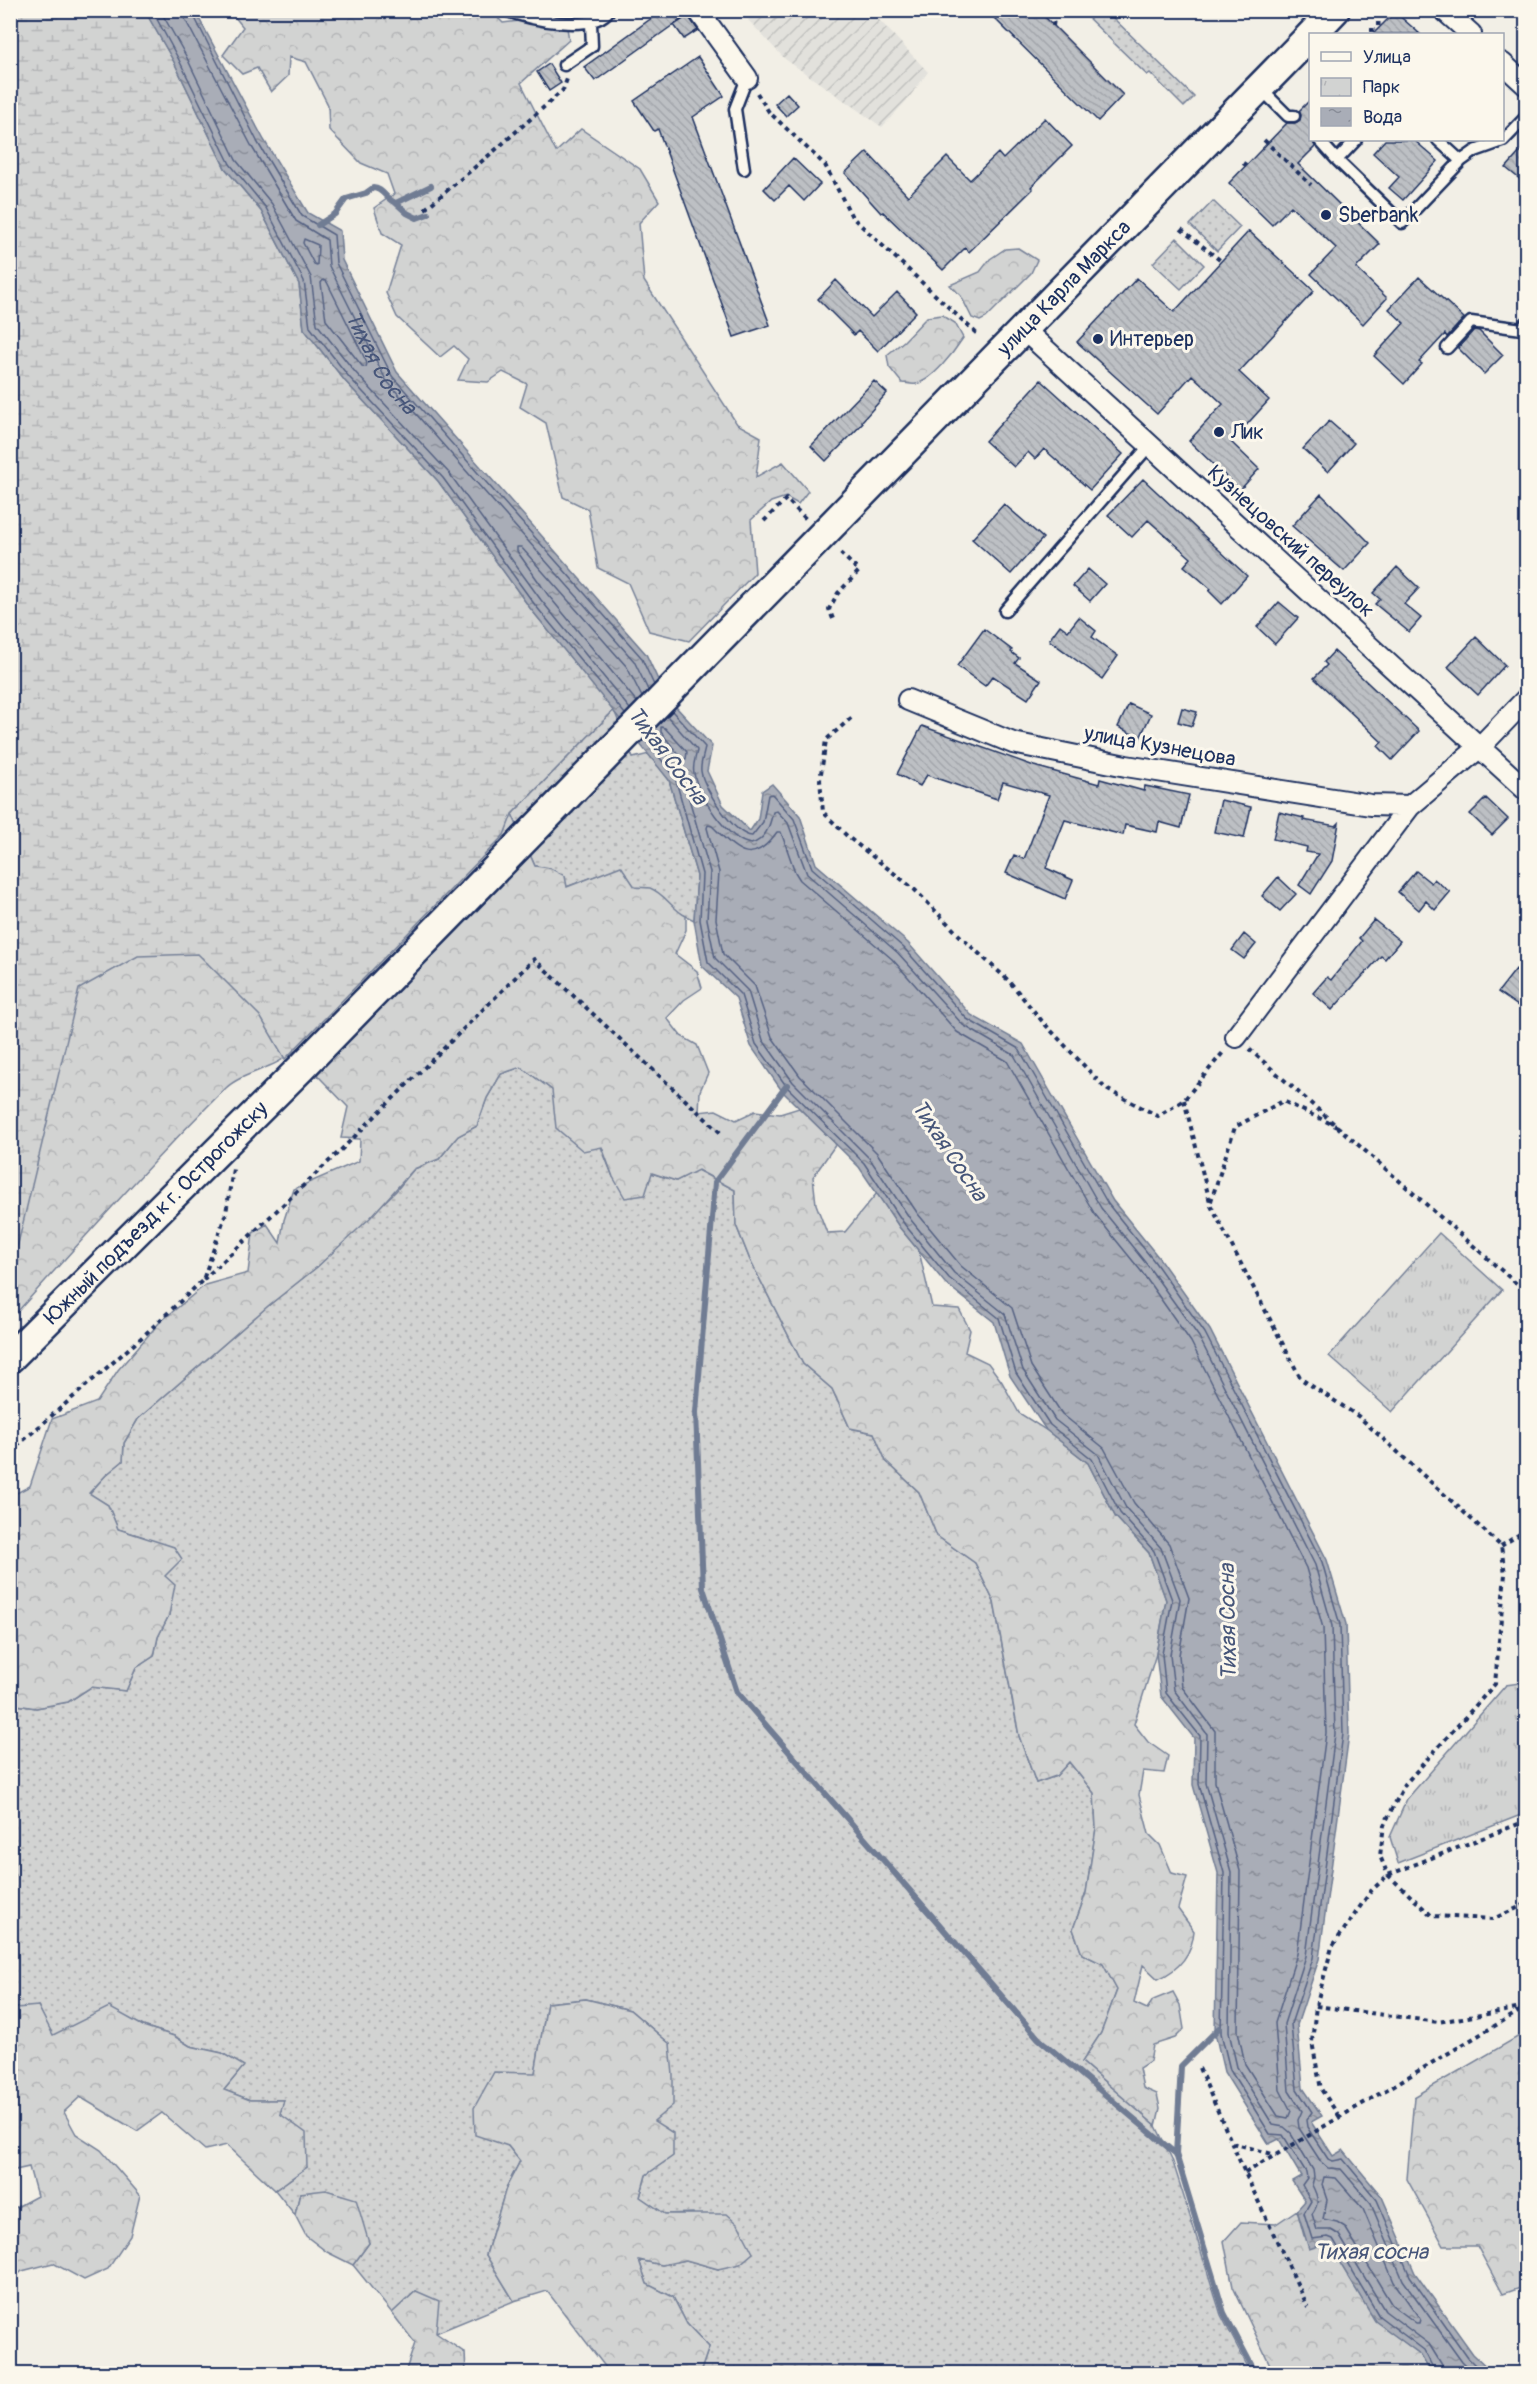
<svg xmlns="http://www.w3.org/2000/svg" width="1537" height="2384" font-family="Pangolin,sans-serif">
	<defs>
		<pattern id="industrial-furrows" width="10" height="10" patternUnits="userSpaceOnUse" patternTransform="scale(1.5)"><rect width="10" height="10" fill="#e2e1dc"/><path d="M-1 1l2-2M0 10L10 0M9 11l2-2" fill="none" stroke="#c1c1bf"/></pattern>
		<pattern id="grass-dots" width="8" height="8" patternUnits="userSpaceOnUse" patternTransform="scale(1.5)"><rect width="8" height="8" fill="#d2d3d2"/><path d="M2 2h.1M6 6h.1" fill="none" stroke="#b4b5b7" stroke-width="1.8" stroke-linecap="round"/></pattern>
		<pattern id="forest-crowns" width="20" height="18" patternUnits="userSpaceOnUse" patternTransform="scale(1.5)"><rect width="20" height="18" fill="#d2d3d2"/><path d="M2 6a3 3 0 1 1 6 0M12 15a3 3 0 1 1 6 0" fill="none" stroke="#b4b5b7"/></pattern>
		<pattern id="wetland-marsh" width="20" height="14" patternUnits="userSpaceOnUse" patternTransform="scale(1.5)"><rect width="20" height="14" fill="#d2d3d2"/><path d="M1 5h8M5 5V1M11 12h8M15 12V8" fill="none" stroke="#b4b5b7"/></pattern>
		<pattern id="park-tufts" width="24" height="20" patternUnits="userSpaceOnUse" patternTransform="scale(1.5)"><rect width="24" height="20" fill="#d2d3d2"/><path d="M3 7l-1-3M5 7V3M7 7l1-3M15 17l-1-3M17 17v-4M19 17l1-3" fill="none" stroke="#b4b5b7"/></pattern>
		<pattern id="water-ripples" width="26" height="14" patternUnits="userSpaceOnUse" patternTransform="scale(1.5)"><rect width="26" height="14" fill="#a9adb7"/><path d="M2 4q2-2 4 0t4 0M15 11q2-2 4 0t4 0" fill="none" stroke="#898d98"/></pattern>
		<pattern id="building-back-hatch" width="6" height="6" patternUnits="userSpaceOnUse" patternTransform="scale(1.5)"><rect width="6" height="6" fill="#bdc0c4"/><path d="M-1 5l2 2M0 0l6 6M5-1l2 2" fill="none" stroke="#a2a5ab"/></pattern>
	</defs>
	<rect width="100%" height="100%" fill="#f2efe6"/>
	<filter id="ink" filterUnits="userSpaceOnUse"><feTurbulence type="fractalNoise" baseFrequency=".0167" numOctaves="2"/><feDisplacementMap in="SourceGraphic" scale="12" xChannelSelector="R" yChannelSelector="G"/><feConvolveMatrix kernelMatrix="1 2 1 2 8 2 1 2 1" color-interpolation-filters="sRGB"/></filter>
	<g filter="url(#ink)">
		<!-- industrial -->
		<path fill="url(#industrial-furrows)" d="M758 10 871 11 928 72 908 99 882 127 785 59 748 20Z"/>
		<!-- grass -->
		<path fill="url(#grass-dots)" stroke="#768198" stroke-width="1.5" d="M1081 11H1106L1194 97 1184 107 1150 73 1147 75Z
			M1213 201 1240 227 1217 251 1190 225Z
			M1177 238 1204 265 1181 289 1153 263Z
			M614 710 633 758 649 754 669 780 697 876 694 920 676 911 668 902 635 888 621 867 566 887 550 868 535 866 512 814Z
			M521 1067 552 1090 601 1147 613 1177 651 1173 676 1181 697 1170 735 1190 736 1225 750 1260 803 1364 832 1389 850 1428 874 1433 886 1461 919 1492 937 1536 975 1563 994 1602 1019 1736 1036 1783 1056 1776 1069 1762 1094 1793 1096 1828 1086 1893 1073 1929 1082 1954 1103 1964 1117 1990 1101 2033 1082 2062 1156 2126 1172 2159 1221 2315 1251 2373H700L709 2347 687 2324 673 2297 647 2284 639 2260 662 2265 686 2260 718 2269 693 2213 665 2214 640 2197 646 2175 673 2155 654 2121 670 2044 630 2010 586 1999 547 2003 535 2074 508 2146 520 2161 506 2188 486 2255 514 2301 436 2333 416 2291 392 2313 353 2265 369 2243 300 2193 295 2215 275 2190 307 2167 280 2114 284 2100H250L224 2090 243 2067 222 2053 190 2046 174 2036 143 2026 109 2008 53 2036 38 2006 13 2035H11V1704L36 1708 68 1702 91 1687 126 1691 136 1668 154 1656 158 1637 169 1615 165 1576 144 1537 118 1529 108 1505 89 1494 106 1475 123 1461 124 1443 138 1419 268 1306 317 1267 396 1191 414 1169 439 1159 458 1136 477 1126 487 1098 501 1074Z"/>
		<!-- forest -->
		<path fill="url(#forest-crowns)" stroke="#768198" stroke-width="1.5" d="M230 11H491L503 23 519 21 567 28 569 40 521 83 556 152 581 129 640 169 659 201 639 223 644 281 737 424 761 437 756 477 783 462 808 491 798 504 786 497 771 502 751 520 755 573 689 641 649 631 628 583 598 568 588 509 563 497 546 423 520 407 527 384 503 372 488 382 458 380 468 359 454 346 440 357 397 317 386 293 401 245 382 233 374 208 394 194 387 174 361 163 329 130 328 105 306 62 289 57 288 76 271 92 257 68 242 74 223 55 243 27Z
			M1018 248 1037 260 1031 273 986 318 980 321 972 318 961 296 950 285 980 272 990 259 1005 249Z
			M942 315 955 323 963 338C954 352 933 380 916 384 912 385 906 383 902 383L889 367 887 355 904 341 927 317Z
			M512 814 535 866 550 868 565 876 567 887 621 866 635 887C639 888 646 887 650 888 664 893 673 910 686 916V930L675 954 697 971 702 988 684 1000 667 1018 681 1036 697 1045 708 1073 700 1091 699 1112 716 1110 736 1120 755 1111 780 1114 799 1108 836 1144 813 1177 816 1204 827 1233 845 1232 877 1193 900 1228 919 1251 932 1307 959 1309 970 1330 965 1352 988 1363 1002 1382 1019 1413 1046 1430 1088 1463 1115 1516 1149 1553 1166 1600 1156 1654 1134 1724 1148 1742 1168 1756 1164 1773 1143 1771 1139 1795 1149 1834 1160 1845 1172 1873 1187 1877 1178 1909 1194 1931C1192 1954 1179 1970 1158 1979L1143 1965 1134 2003 1147 2009 1153 2000 1173 1992 1180 2005 1184 2029 1175 2038 1153 2045 1150 2061 1139 2068 1143 2088 1157 2094 1160 2108 1156 2126 1082 2062 1101 2033 1117 1990 1103 1964 1082 1954 1073 1929 1086 1893 1096 1828 1094 1793 1069 1762 1056 1776 1036 1783 1019 1736 994 1602 975 1563 937 1536 919 1492 886 1461 874 1433 850 1428 832 1389 803 1364 750 1260 736 1225 735 1190 698 1170 676 1181 652 1173 645 1195 625 1198 613 1177 602 1147 583 1151 556 1128 552 1090 521 1067 501 1074 487 1098 477 1126 458 1136 439 1159 414 1169 370 1218 317 1267 268 1306 138 1419 124 1443 123 1461 106 1475 89 1493 108 1505 118 1529 174 1547 182 1559 165 1576 175 1585 169 1615 158 1637 154 1656 136 1668 126 1691 91 1687 68 1702 36 1708 11 1704V1496L30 1486 52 1419 97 1402 118 1370 159 1323 205 1285 248 1273 253 1233 267 1224 280 1243 284 1220 294 1189 359 1161 360 1139 341 1138 348 1107 294 1051C275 1069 243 1072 226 1088 151 1162 81 1241 11 1319V932Z
			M586 1999 630 2010 670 2044 673 2075V2105L654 2121 673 2133V2156L646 2175 640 2197 665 2214H727L738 2224 753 2253 740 2264 718 2269 686 2260 662 2265 639 2260 647 2284 673 2297 687 2324 709 2347 700 2373H610L547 2291 514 2301 486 2255 506 2188 520 2161 508 2146 475 2135 474 2108 494 2072 535 2073 547 2003Z
			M38 2006 53 2035 109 2007 143 2026 174 2036 190 2046 222 2053 244 2066 224 2090 250 2100H284L280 2114 306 2133 307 2167 275 2190 227 2145 205 2150 162 2113 137 2131 80 2097 64 2112 76 2134 101 2150 140 2195 130 2236 108 2269 84 2280 53 2263 22 2271 11 2281V2210L37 2196 29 2167 11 2171V2035H13L16 2008Z
			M1526 2032V2286L1503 2294 1477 2246H1444L1407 2179 1414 2097Z
			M326 2190 356 2199 369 2243 353 2265 327 2252 306 2236 295 2215 300 2193Z
			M1297 2210 1304 2236 1328 2243 1375 2320 1420 2354 1431 2373H1274L1233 2287 1224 2241 1241 2222 1276 2224Z
			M416 2291 439 2301 436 2333 465 2353 466 2373H405L415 2343 392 2313Z"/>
		<!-- wetland -->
		<path fill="url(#wetland-marsh)" stroke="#768198" stroke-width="1.5" d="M11 11H145L174 62 225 168 261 211 299 284 304 329 345 381 438 481 530 608 614 710 512 814 504 835 285 1059 260 1016 198 954 138 956 79 989 11 1273Z"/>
		<!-- park -->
		<path fill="url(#park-tufts)" stroke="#768198" stroke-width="1.5" d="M1439 1233 1502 1290 1392 1412 1329 1356Z
			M1526 1682V1813L1398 1863 1390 1837 1407 1799 1506 1685Z"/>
		<!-- water -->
		<path fill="url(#water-ripples)" stroke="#707b93" stroke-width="1.5" d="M145 11H195L264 140 308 213 340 231 342 260 397 372 646 654 665 695 712 746 707 771 723 805 750 831 758 819 762 791 772 784 800 816 816 864 908 943 971 1015 1023 1044 1113 1201 1159 1258 1210 1330 1327 1560 1346 1624 1349 1734 1319 1959 1297 2025 1303 2088 1322 2116 1311 2122 1333 2156 1343 2150 1382 2197 1415 2273 1473 2354 1493 2373H1431L1420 2354 1375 2321 1328 2243 1309 2249 1297 2210 1305 2201 1292 2181 1301 2176 1279 2139 1269 2144 1224 2072 1215 2033 1218 1873 1193 1785 1194 1738 1161 1696 1156 1654 1166 1600 1149 1553 1115 1516 1088 1463 1046 1430 1010 1376 994 1322 945 1283 900 1228 859 1167 782 1091 751 1046 736 998 702 966 694 920 697 876 669 780 530 608 438 481 345 381 304 329 299 284 261 211 225 168 174 62Z"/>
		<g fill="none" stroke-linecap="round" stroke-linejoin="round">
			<!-- shore -->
			<g stroke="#546182" stroke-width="1.5">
				<path d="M152 10 179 60 230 164 266 208 304 281 310 327 349 377 443 478 535 605 625 714"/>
				<path d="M160 10 186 56 236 160 272 204 311 277 317 324 355 372 449 473 541 600 630 709"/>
				<path id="s1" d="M183 10 185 19 252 147 296 221 327 240 329 266 386 380 634 661 648 690"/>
				<path d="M191 10 258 143 302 216 334 235 336 263 392 376 641 657 654 685"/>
				<path d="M304 239 318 245 317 265 314 264 303 243Z"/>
				<path d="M323 280 327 282 367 363 366 367 362 366 326 320 321 283Z"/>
				<path d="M637 702 548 595 517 551V547H521L627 667 642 697"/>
				<path d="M672 711 705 747C704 755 700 763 701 771 703 788 734 835 752 836L763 822 768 795 772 794 794 819 812 868 904 948 967 1019 1019 1049 1108 1204 1154 1261 1205 1333 1322 1562 1340 1625 1343 1734 1313 1958 1291 2024 1297 2089 1312 2112 1306 2120 1307 2127 1328 2159 1333 2161 1343 2159 1377 2200 1410 2276 1468 2358 1484 2374"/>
				<path d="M667 716 697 750C696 757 692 765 694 773 697 794 728 841 751 844 766 840 770 825 773 812L777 811 788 823 807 874 898 953 963 1025 1014 1055 1101 1208 1148 1266 1199 1337 1315 1565 1332 1626 1335 1734 1306 1956 1284 2024 1289 2091 1302 2111 1298 2120 1299 2128 1321 2162 1328 2168 1341 2169 1371 2204 1403 2280 1462 2362 1474 2374"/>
				<path d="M661 727 665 728 687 752 686 759H682L661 732Z"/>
				<path d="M650 733 682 774 710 872 707 919 715 958 748 991 763 1040 793 1082 870 1159 911 1220 954 1273 1005 1314 1023 1370 1055 1420 1098 1454 1126 1508 1161 1548 1180 1599 1170 1655 1174 1690 1207 1734 1206 1783 1231 1872 1229 2032 1237 2067 1273 2125 1284 2127 1291 2133 1313 2170 1314 2177 1312 2185C1318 2197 1320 2203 1312 2214L1317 2230H1331L1339 2235 1385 2311 1429 2344 1442 2365 1443 2374"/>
				<path d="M645 739 675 777 702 874 700 920 708 962 741 995 756 1044 787 1087 864 1163 905 1225 949 1278 999 1318 1016 1373 1050 1425 1092 1459 1120 1513 1154 1551 1172 1600 1162 1654 1166 1693 1200 1736 1199 1784 1224 1873 1221 2033 1230 2070 1270 2134 1283 2135 1306 2172 1307 2178 1302 2185 1311 2201 1304 2213 1312 2239 1328 2237 1333 2239 1379 2316 1424 2350 1436 2374"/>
				<path d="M708 825 712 826C736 849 751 869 777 832H781L795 872 800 880 892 959 957 1032 1007 1061 1094 1213 1141 1271 1191 1342 1306 1568 1323 1628 1326 1733 1297 1954 1275 2023 1280 2090 1291 2111 1288 2118 1278 2116 1245 2064 1238 2031 1240 1871 1215 1782V1731L1182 1687 1179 1655 1189 1598 1169 1544 1134 1503 1104 1448 1062 1414 1031 1366 1012 1308 961 1266 918 1214 877 1153 800 1076 772 1037 755 986 723 954 716 919 719 872 707 828Z"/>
				<path d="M1324 2177 1336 2178 1363 2209 1394 2282 1420 2319 1419 2323H1416L1392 2305 1345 2227 1337 2222 1323 2219 1327 2200 1322 2185Z"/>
			</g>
			<!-- stream -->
			<path stroke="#707b93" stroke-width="6" d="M396 203 407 213 417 218 428 214
				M318 225 335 214 346 199 366 193 373 188C383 188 386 200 396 203L431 186
				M787 1085 715 1182 696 1412 703 1588 737 1692 1039 2039 1176 2154
				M1219 2028 1181 2066 1176 2154 1224 2313 1256 2374"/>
		</g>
		<!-- building -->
		<path fill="url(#building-back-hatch)" stroke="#1b2f5e" stroke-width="1.5" d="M663 10H686L687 15 595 81 584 67Z
			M986 10H1038L1123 95 1098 121Z
			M1395 12 1420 34H1373Z
			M688 16 698 30 684 39 674 25Z
			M698 57 724 96 693 117 770 325 734 337 658 129 654 131 634 101Z
			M549 64 561 83 549 91 537 72Z
			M787 93 798 105 786 116 775 104Z
			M1311 99V140H1313L1315 147 1298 164 1380 244 1356 268 1387 298 1363 324 1311 274 1336 248 1291 206 1272 225 1229 183 1287 123H1295L1300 120 1301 115 1299 111Z
			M1045 118 1072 146 1031 187 1033 189 969 252 965 248 943 270 883 212 881 213 845 173 867 152 908 196 947 157 970 180 998 153 1003 159Z
			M1385 140H1414L1438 161 1403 200 1389 188 1399 177 1373 153Z
			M1527 144V185L1506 168Z
			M793 158 820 184 804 201 789 186 775 200 764 189Z
			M1249 231 1314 291 1239 372 1269 400 1231 442 1259 469 1240 490 1189 441 1223 404 1192 375 1157 414 1077 342 1137 278 1174 312Z
			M1419 277 1464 318 1447 337 1445 334 1419 362 1422 364 1404 384 1374 356 1404 323 1389 309Z
			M836 280 872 317 897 292 916 312 878 351 858 331 854 335 818 299Z
			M1474 330 1479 331 1503 355 1484 374 1458 348Z
			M1041 380 1123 454 1090 490 1044 449 1035 459 1028 452 1014 467 985 441Z
			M874 381 887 393 862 421 863 423 826 461 811 446Z
			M1329 421 1354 443 1328 472 1303 449Z
			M1143 479 1247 576 1222 604 1209 591 1211 589 1184 566 1191 558 1148 520 1132 537 1108 515Z
			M1321 494 1370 543 1344 571 1292 526Z
			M1004 504 1043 538 1011 574 972 539Z
			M1397 567 1419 588 1404 604 1421 618 1409 632 1375 604 1380 599 1373 593Z
			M1088 569 1105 584 1090 601 1073 586Z
			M1279 602 1298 618 1275 644 1257 627Z
			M1079 617 1096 631 1092 637 1118 656 1102 679 1049 640 1060 625 1068 631Z
			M984 629 1012 650 1011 652 1019 658 1015 663 1041 680 1028 699 993 676 985 686 957 666Z
			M1476 637 1505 665 1478 695 1448 667Z
			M1334 651 1419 731 1392 760 1378 746 1382 742 1314 678 1327 665 1324 662Z
			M1129 704 1151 714 1140 738 1118 727Z
			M1182 708 1197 712 1192 726 1178 722Z
			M922 726 1034 766 1099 784 1100 779 1144 791 1145 786 1189 795 1181 828 1159 822 1157 832 1125 825 1123 835 1065 820 1046 868 1073 880 1065 899 1006 873 1014 855 1024 859 1049 795 1003 782 997 799 927 775 920 786 897 774Z
			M1486 798 1508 819 1492 835 1470 814Z
			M1221 800 1251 807 1244 838 1214 832Z
			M1279 812 1304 818 1303 820 1336 826 1339 823 1332 861 1311 894 1299 885 1318 854 1306 852 1307 847 1273 839Z
			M1416 871 1431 883 1434 879 1450 892 1435 910 1426 901 1419 910 1398 892Z
			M1278 877 1296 894 1280 911 1262 896Z
			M1374 920 1400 941 1385 959 1381 956 1332 1010 1313 993 1327 977 1331 980 1362 941 1359 938Z
			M1244 934 1256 944 1244 959 1232 950Z
			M1516 969 1527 978V995L1518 1006 1498 992Z"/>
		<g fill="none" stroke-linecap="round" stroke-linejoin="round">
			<!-- service casing -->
			<g stroke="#1b2f5e" stroke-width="15">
				<path id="service" d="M505 10C529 19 593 34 609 10
					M564 65 592 46 591 23
					M1260 88 1288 116H1294
					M1356 140 1337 160 1402 223 1461 161 1438 140
					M1320 141 1337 160
					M1461 161 1475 151 1503 141 1526 117
					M744 169 735 109 747 78
					M1447 348 1471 322 1522 329 1526 323
					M1005 611 1150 445"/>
			</g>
			<!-- minor casing -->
			<g stroke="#1b2f5e" stroke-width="24">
				<path id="minor" d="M698 10 747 78
					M1444 10 1471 34
					M1502 63 1526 85
					M1022 328 1526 790
					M908 700 1013 743 1126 766 1371 805 1410 806
					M1236 1037 1410 806 1481 746 1526 699"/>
			</g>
			<!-- secondary casing -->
			<g stroke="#1b2f5e" stroke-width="33">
				<g id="secondary">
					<path d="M1312 34 1335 10"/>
					<path id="s2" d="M10 1358 301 1068 1310 36"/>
				</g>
			</g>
			<!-- path -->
			<path stroke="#1b2f5e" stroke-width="4" stroke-dasharray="4.5 4.5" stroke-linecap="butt" d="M1376 24H1383
				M1053 26 1055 10
				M1370 30H1377
				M757 93 769 112 825 165 852 217 977 334
				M1264 140 1311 185
				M1243 163 1246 165
				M425 209 500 146 563 90 567 79
				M1181 229 1221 261
				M764 521 786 499 807 520
				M833 619 829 609 838 593 859 571 837 550
				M851 718 826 740 820 780 823 812 848 837 914 889 963 939 1009 981 1042 1021 1106 1089 1158 1116 1184 1100 1225 1050
				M1520 960 1526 952
				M1249 1049 1526 1292
				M1184 1100 1210 1202
				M1338 1127 1283 1101 1235 1127 1210 1204 1301 1379 1358 1416 1501 1546 1505 1574 1495 1684 1405 1784 1384 1825 1380 1856 1388 1875 1432 1916 1493 1919 1526 1904
				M203 1280 341 1150 534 959 723 1135
				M10 1452 141 1338 203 1280 226 1213 233 1169
				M1501 1546 1526 1530
				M1316 2006 1438 2022 1523 2008
				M1199 2068 1245 2173 1308 2307
				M1339 2116 1321 2089 1312 2042 1316 2006 1332 1947 1371 1891 1388 1875 1526 1821
				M1232 2143 1276 2155
				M1245 2173 1525 2008"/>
			<!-- service -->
			<use href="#service" stroke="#fbf7ec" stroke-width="10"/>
			<!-- minor -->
			<use href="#minor" stroke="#fbf7ec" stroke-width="20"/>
			<!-- secondary -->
			<use href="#secondary" stroke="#fbf7ec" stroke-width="28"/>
		</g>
	</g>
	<!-- markers -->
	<g fill="#1b2f5e" stroke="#fbf7ec" stroke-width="2">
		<circle cx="1326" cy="215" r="6"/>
		<circle cx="1098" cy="339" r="6"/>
		<circle cx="1219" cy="432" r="6"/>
	</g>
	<g text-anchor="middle" stroke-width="6" stroke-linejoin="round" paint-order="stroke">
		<!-- poi labels -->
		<g font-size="21" fill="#1b2f5e" stroke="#fbf7ec" text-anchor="start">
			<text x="1338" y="222">Sberbank</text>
			<text x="1110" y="346">Интерьер</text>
			<text x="1231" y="439">Лик</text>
		</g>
		<!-- street labels -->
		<g font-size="21" fill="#1b2f5e" stroke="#fbf7ec">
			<text dy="7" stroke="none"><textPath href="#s2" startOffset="1502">улица Карла Маркса</textPath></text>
			<text transform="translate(1291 541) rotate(42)" y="7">Кузнецовский переулок</text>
			<text transform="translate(1160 746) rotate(10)" y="7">улица Кузнецова</text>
			<text dy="7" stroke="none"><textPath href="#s2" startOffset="206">Южный подъезд к г. Острогожску</textPath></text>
		</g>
		<!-- water labels -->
		<g font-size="22" font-style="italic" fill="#465579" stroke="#fbf7ec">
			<text dy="8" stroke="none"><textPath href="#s1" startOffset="412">Тихая Сосна</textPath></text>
			<text transform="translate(668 755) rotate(53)" y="8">Тихая Сосна</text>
			<text transform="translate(950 1150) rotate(56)" y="8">Тихая Сосна</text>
			<text transform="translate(1227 1622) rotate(-91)" y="8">Тихая Сосна</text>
			<text x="1371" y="2259">Тихая сосна</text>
		</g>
	</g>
	<!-- margin -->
	<rect width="1537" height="2384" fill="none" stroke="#fbf7ec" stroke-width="36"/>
	<rect x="18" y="18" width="1501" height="2348" fill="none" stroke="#1b2f5e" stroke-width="2" filter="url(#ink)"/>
	<!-- legend -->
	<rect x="1309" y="33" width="195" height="108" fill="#fbf7ec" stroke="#a1a7b3" stroke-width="1.5"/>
	<rect x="1321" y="52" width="30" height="9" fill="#fbf7ec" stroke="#a1a7b3" stroke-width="1.5"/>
	<text x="1363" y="63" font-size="18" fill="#1b2f5e">Улица</text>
	<rect x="1321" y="78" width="30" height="18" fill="url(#park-tufts)" stroke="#a1a7b3" stroke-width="1.5"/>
	<text x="1363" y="93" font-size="18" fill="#1b2f5e">Парк</text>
	<rect x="1321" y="108" width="30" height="18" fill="url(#water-ripples)" stroke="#a1a7b3" stroke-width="1.5"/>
	<text x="1363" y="123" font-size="18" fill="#1b2f5e">Вода</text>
</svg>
